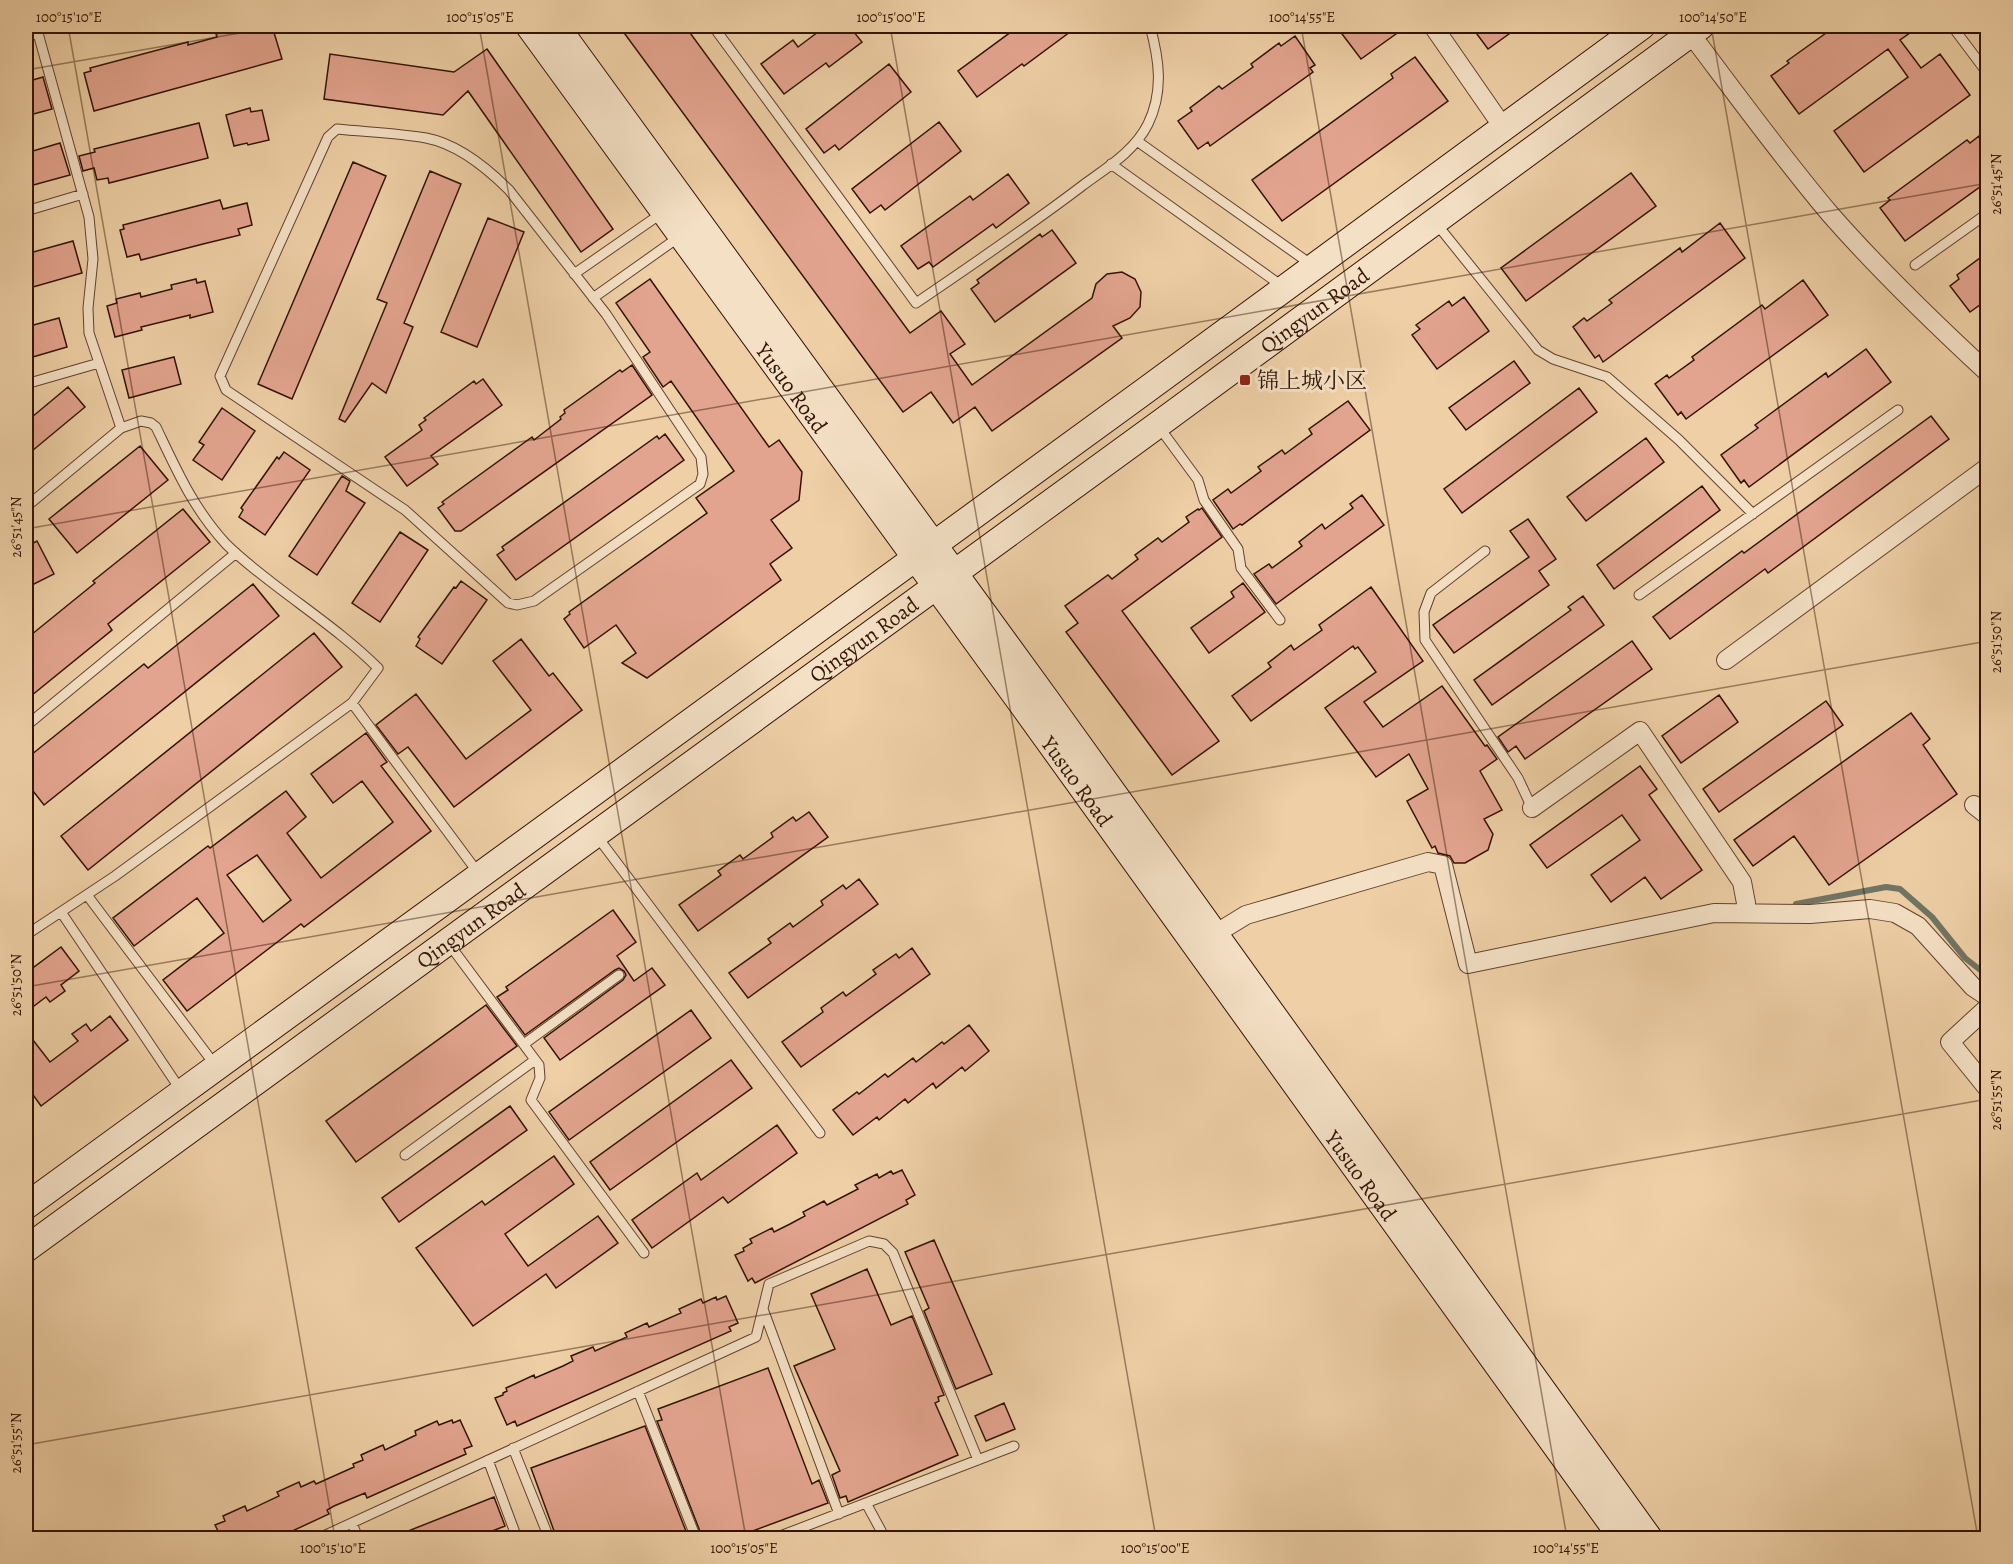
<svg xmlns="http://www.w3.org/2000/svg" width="2013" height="1564" font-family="Alegreya,'Noto Serif SC',serif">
	<rect width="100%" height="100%" fill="#eecfa6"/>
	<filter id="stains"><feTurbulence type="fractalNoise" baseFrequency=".00333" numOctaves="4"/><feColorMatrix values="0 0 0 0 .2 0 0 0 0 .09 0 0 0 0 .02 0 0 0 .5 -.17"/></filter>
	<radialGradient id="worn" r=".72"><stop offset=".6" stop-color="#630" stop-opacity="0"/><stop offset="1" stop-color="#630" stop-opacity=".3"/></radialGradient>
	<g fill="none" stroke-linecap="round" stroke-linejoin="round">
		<!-- stream -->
		<path stroke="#717564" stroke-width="6" d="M1796 904 1886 887 1900 889 1932 917 1965 958 1988 976"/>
	</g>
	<!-- building -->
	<path fill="#e3a48f" stroke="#331304" stroke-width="1.5" fill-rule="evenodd" d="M248 26H272L282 59 94 111 84 73 91 71 90 68 188 42V45L217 37 216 34Z
		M619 26H685L910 333 941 311 965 344 950 354 972 385 1092 298 1096 284 1107 274 1122 272 1135 279 1141 292 1140 307 1130 318 1113 326 1122 338 992 431 975 407 953 423 931 392 903 412Z
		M826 26H849L862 42 829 67 826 63 784 94 761 64 793 40 798 47Z
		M1019 26H1078L1024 66 1022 64 977 97 958 71Z
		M1336 26H1407L1361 59Z
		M1471 26H1520L1488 49Z
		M1836 26H1920L1900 40 1921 68 1940 54 1970 95 1864 172 1834 131 1908 77 1888 49 1799 114 1771 76 1789 63 1787 61Z
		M1295 36 1315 65 1310 68 1313 72 1210 146 1208 142 1198 149 1178 121 1192 111 1190 108 1219 86 1222 89 1253 67 1251 64 1279 43 1281 46Z
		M487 49 613 229 581 252 468 91 443 115 324 99 330 54 454 72Z
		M1415 57 1448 101 1282 221 1252 180 1393 78 1391 74Z
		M889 64 911 92 839 150 835 145 824 153 806 129Z
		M43 77 52 109 26 116V82Z
		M250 108 251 112 262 110 269 140 248 145 247 143 234 146 226 115Z
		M939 122 961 151 885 210 881 205 870 213 852 189Z
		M199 123 208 158 109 183 108 178 97 180 94 168 83 171 79 156 95 152 94 149Z
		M1979 136 1988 148V181L1905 241 1880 208 1890 200 1888 198 1967 140 1970 143Z
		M60 143 70 175 26 187V153Z
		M353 162 386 176 292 399 258 384Z
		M430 171 461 184 404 323 413 327 386 393 372 383 345 422 339 419 387 303 377 299Z
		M1631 173 1656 206 1526 301 1501 268Z
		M1008 174 1029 203 996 228 993 224 933 267 929 262 918 269 901 246 970 196 973 200Z
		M220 200 223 209 247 203 252 225 238 229 240 235 203 244 141 260 139 254 127 257 120 230 124 229 123 225Z
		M488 218 524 232 477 347 441 332Z
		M1720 223 1745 258 1603 362 1599 355 1595 358 1573 327 1584 318 1587 321 1612 303 1609 300 1680 248 1682 252Z
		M1052 230 1076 263 995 322 971 289 979 283 977 280 1040 234 1042 237Z
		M73 241 82 273 26 289V254Z
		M1988 252V299L1970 312 1950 286 1959 279 1957 275Z
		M196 279 197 283 205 281 213 312 190 318V315L141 327 142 330 115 337 107 306 117 303 116 299 140 293 141 297 172 289 171 285Z
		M650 279 769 447 779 440 802 472 799 500 771 520 792 548 770 564 781 580 647 678 622 663 636 653 616 625 584 648 564 619 570 614 569 612 707 513 696 498 734 471 671 381 663 387 643 357 650 352 616 303Z
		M1803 280 1828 315 1686 419 1681 412 1678 415 1655 384 1667 375 1669 378 1694 360 1692 357 1762 305 1765 309Z
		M1464 297 1489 331 1437 369 1412 335 1420 329 1416 325 1449 301 1452 306Z
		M59 318 67 347 26 359V327Z
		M1866 349 1891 382 1749 487 1744 480 1741 483 1721 455 1758 428 1755 425 1826 373 1828 377Z
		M174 357 181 384 129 398 122 370Z
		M1514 361 1530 383 1466 430 1449 408Z
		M632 365 652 395 461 531H455L438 508 444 504 442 502 532 437 534 440 561 419 560 417 565 413 564 410 620 370 622 372Z
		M483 379 502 405 431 456 438 464 407 486 385 457 422 430 419 425 426 420 424 418 474 381 476 384Z
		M68 387 85 407 26 456V422Z
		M1579 388 1597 412 1462 513 1444 489Z
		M1348 401 1370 430 1242 525 1240 524 1233 529 1213 500 1228 489 1231 493 1261 471 1258 467 1282 450 1285 454 1312 434 1309 429Z
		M222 408 255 431 222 480 193 460 204 445 199 442Z
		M1931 416 1949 439 1768 573 1765 569 1670 639 1653 617 1742 551 1744 553Z
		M665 434 684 460 516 580 497 555 504 550 502 547 657 436 659 439Z
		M1646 438 1664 462 1586 521 1567 497Z
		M140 446 168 480 77 553 49 519Z
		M284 452 310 470 265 535 239 517 243 510 241 508 277 457 279 459Z
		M342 476 350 481 346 491 365 503 317 575 289 556Z
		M1702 486 1720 510 1614 589 1597 565Z
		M1362 495 1384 525 1276 604 1254 574 1269 564 1272 568 1302 546 1299 542 1322 524 1325 529 1353 508 1350 504Z
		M1202 508 1222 537 1122 611 1219 741 1172 775 1066 632 1078 623 1065 606 1108 575 1112 579 1138 559 1135 555 1158 538 1162 542 1189 522 1186 517 1198 509 1199 510Z
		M183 509 210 542 108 624 112 630 26 700V639L95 583 93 581Z
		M1528 519 1556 559 1539 571 1549 585 1454 653 1433 625 1529 557 1510 531Z
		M400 532 428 550 380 622 352 603Z
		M37 541 54 574 26 588V547Z
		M461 581 487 600 442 664 416 646 420 639 418 637 454 587 456 588Z
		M1243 583 1265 612 1209 653 1191 628 1234 597 1231 592Z
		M253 584 279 616 44 805 26 782V759L144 664 148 668Z
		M1371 587 1423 661 1364 702 1383 727 1442 686 1485 746 1487 745 1497 759 1480 771 1502 810 1484 819 1493 834 1488 850 1465 863H1454L1450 856 1438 853 1435 846 1432 848 1407 801 1428 789 1409 754 1376 777 1325 708 1376 672 1358 647 1355 649 1353 646 1251 721 1232 696 1271 667 1268 663 1291 645 1294 650 1322 630 1319 625Z
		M1583 596 1604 625 1492 705 1474 680 1571 610 1568 607Z
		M314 633 342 667 88 870 61 836Z
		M521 639 549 676 553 673 582 710 454 807 408 747 398 754 376 725 416 694 466 759 531 710 493 661Z
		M1632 641 1652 669 1525 759 1516 746 1508 752 1498 737Z
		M1719 695 1738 722 1681 763 1662 736Z
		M1826 701 1843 725 1719 812 1703 789Z
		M1911 713 1930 739 1923 745 1957 794 1829 885 1794 836 1753 866 1734 840Z
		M366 733 387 762 381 766 431 831 304 927 301 924 187 1011 163 980 224 933 197 898 134 946 113 918 208 846 210 848 286 791 306 817 287 833 321 878 393 822 362 781 333 803 311 774ZM257 855 291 900 263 922 227 875Z
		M1640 766 1657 789 1649 795 1702 870 1661 899 1645 877 1611 902 1591 875 1640 840 1622 815 1547 868 1530 845Z
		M809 812 828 837 698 931 679 905 721 875 718 871 740 855 743 859 773 837 771 833 793 817 796 821Z
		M859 879 878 904 748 998 729 973 771 943 768 939 790 923 793 927 823 905 821 901 843 885 846 889Z
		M613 910 636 942 617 956 634 981 652 968 665 985 560 1060 544 1038 623 980 626 975 624 971 619 968 615 970 525 1035 497 997 508 990 506 987Z
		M61 947 79 971 61 985 65 991 50 1002 46 997 26 1012V973Z
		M912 948 930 974 801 1067 782 1042 823 1012 821 1008 843 992 846 996 876 974 873 970 896 954 899 958Z
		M486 1005 517 1046 356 1162 326 1121Z
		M691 1010 711 1038 569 1140 549 1112Z
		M110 1016 128 1040 41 1106 26 1085V1031L50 1062 78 1041 72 1034 86 1024 91 1031Z
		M969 1025 989 1051 965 1071 962 1067 936 1088 933 1083 908 1103 905 1099 879 1120 877 1117 853 1135 833 1110 857 1092 859 1094 885 1074 888 1077 913 1058 916 1062 942 1042 944 1044Z
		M731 1060 752 1088 610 1190 590 1162Z
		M510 1106 527 1130 399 1222 382 1198Z
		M777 1125 797 1153 728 1203 723 1197 652 1248 632 1220 697 1173 701 1180Z
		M554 1156 574 1184 505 1234 528 1266 598 1216 618 1243 556 1288 546 1274 473 1326 416 1248 482 1201 485 1205Z
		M902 1170 915 1195 906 1200 908 1204 755 1283 752 1278 748 1281 735 1255 744 1251 743 1248 752 1243 750 1239 772 1228 774 1232 790 1224 805 1216 803 1212 824 1201 827 1205 858 1189 855 1185 877 1174 879 1178 891 1171 893 1174Z
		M934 1240 992 1374 956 1389 924 1311 929 1308 905 1252Z
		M867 1269 891 1325 912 1316 944 1395 938 1397 939 1401 935 1403 958 1455 848 1502 846 1496 840 1498 832 1475 840 1471 794 1366 835 1349 811 1294Z
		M726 1296 738 1323 729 1327 731 1331 517 1426 515 1421 507 1425 495 1398 503 1395V1393L507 1391 506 1388 534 1375 535 1378 563 1366 573 1361 571 1356 593 1347 595 1351 627 1337 625 1333 647 1323 649 1327 681 1313 679 1309 701 1299 703 1303 716 1297 717 1300Z
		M768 1368 812 1484 819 1480 828 1503 731 1539H703L657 1421 662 1420 658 1409Z
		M1004 1403 1015 1429 986 1441 975 1416Z
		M452 1420 453 1423 460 1420 472 1446 464 1449 466 1454 443 1464 367 1498 365 1493 334 1506 327 1510 329 1514 275 1539H222L215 1525 225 1521 223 1516 245 1506 247 1511 279 1496 277 1492 299 1482 301 1487 314 1481 316 1484 354 1467 353 1464 363 1460 361 1455 383 1445 385 1450 416 1435 415 1431 437 1421 439 1425Z
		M645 1426 689 1539H620L619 1532 601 1539H557L531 1468Z
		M494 1497 505 1526 472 1539H388Z"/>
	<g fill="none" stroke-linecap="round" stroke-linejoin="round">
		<!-- lane casing -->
		<g stroke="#62422c" stroke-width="11">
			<path id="lane" d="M36 26 89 217 93 259 88 308 89 333 121 428
				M713 26 916 303C972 265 1028 227 1082 186 1106 168 1134 152 1148 124 1164 91 1159 59 1150 26
				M1952 26 1988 74
				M26 37 39 33
				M337 129C366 132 397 133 426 138 458 144 486 167 509 190L606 314 701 457 703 474 700 484 534 601 517 605 508 603 405 510 226 390 220 376 328 137Z
				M1137 141 1312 265
				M1111 164 1282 286
				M26 211 83 194
				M1435 222 1538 350 1553 359 1607 377 1679 440 1753 514
				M1915 265 1988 213
				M574 274 662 213
				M593 298 679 237
				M26 384 99 363
				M1159 427 1198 480 1204 500 1238 549 1241 568 1280 620
				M26 507 121 428 141 421 151 423 156 427C177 471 193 508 226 544 241 559 258 572 275 585 310 612 347 637 378 668L352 703 115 876 26 935
				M1485 551 1431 593 1424 612 1425 640 1518 778 1532 808
				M1639 595 1898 410
				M352 703 479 874
				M26 726 236 553
				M596 835 820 1133
				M87 895 215 1065
				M61 912 182 1092
				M449 944 539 1065 540 1078 531 1100 644 1253
				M524 1044 619 975
				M405 1155 535 1060
				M763 1309 839 1514
				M638 1391 696 1538
				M513 1448 549 1538
				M488 1460 517 1538
				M866 1503 885 1538
				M352 1523 358 1538
				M319 1538 756 1337 769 1284 869 1241 884 1244 893 1253 978 1460
				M775 1538 1014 1446"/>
		</g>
		<!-- street casing -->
		<g stroke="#62422c" stroke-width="20">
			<path id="street" d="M1433 26 1503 127
				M1690 33C1736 94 1781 156 1830 214 1879 270 1933 322 1988 373
				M1726 660 1988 467
				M1974 805 1988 816
				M1532 808 1640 731 1742 882 1746 903 1745 913
				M1215 934 1246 915 1428 862 1443 865 1468 964 1714 913 1810 914 1870 909 1895 913 1918 926 1973 987 1988 997
				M1988 1007 1950 1042 1988 1089"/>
		</g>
		<!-- secondary casing -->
		<g stroke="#331304" stroke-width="28">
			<g id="secondary">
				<path id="s1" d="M529 26 1027 711 1622 1538"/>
				<path d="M556 26 1045 698 1649 1538"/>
				<path d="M26 1206 1142 393 1642 26"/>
				<path id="s2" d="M26 1249 1163 421 1701 26"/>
			</g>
		</g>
		<!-- lane -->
		<use href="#lane" stroke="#f4e0c5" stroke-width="9"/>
		<!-- street -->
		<use href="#street" stroke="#f4e0c5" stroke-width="18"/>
		<!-- secondary -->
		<use href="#secondary" stroke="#f4e0c5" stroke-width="26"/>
	</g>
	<!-- ticks -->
	<path fill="none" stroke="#331304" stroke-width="1.5" stroke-opacity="0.45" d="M68 26 335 1538M479 26 746 1538M890 26 1156 1538M1301 26 1567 1538M1711 26 1978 1538M26 70 281 26M26 529 1988 183M26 987 1988 641M26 1445 1988 1099"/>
	<!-- markers -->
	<rect fill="#8f2418" stroke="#f4e0c5" stroke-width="2" x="1239" y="374" width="12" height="12" rx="3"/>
	<g text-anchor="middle" stroke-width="6" stroke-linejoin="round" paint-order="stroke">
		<!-- street labels -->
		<g font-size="22" fill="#331304" stroke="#f4e0c5">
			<text dy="8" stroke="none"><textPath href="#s2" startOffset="1594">Qingyun Road</textPath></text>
			<text dy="8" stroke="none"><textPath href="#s1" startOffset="447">Yusuo Road</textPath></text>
			<text dy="8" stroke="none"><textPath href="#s2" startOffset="1036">Qingyun Road</textPath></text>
			<text dy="8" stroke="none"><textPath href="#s1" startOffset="933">Yusuo Road</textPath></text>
			<text dy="8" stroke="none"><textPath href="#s2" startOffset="550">Qingyun Road</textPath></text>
			<text dy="8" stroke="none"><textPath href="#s1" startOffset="1419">Yusuo Road</textPath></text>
		</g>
		<!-- poi labels -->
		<g font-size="22" fill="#331304" stroke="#f4e0c5" text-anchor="start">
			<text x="1257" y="388">锦上城小区</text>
		</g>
	</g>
	<!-- margin -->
	<rect width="2013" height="1564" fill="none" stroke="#eecfa6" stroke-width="66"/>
	<rect x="33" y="33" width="1947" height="1498" fill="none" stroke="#331304" stroke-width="2"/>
	<g font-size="15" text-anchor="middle" fill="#331304">
		<text x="69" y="22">100°15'10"E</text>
		<text x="480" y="22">100°15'05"E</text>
		<text x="891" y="22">100°15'00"E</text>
		<text x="1302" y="22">100°14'55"E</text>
		<text x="1713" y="22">100°14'50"E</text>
		<text transform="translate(1996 184) rotate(-90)" y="5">26°51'45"N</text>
		<text transform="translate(16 527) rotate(-90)" y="5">26°51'45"N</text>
		<text transform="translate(1996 642) rotate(-90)" y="5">26°51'50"N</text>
		<text transform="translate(16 985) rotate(-90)" y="5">26°51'50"N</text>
		<text transform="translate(1996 1100) rotate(-90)" y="5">26°51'55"N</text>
		<text transform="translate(16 1443) rotate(-90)" y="5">26°51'55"N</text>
		<text x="333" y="1553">100°15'10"E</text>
		<text x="744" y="1553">100°15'05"E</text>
		<text x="1155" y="1553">100°15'00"E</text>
		<text x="1566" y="1553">100°14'55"E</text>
	</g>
	<rect width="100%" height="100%" filter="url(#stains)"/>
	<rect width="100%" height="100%" fill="url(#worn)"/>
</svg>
